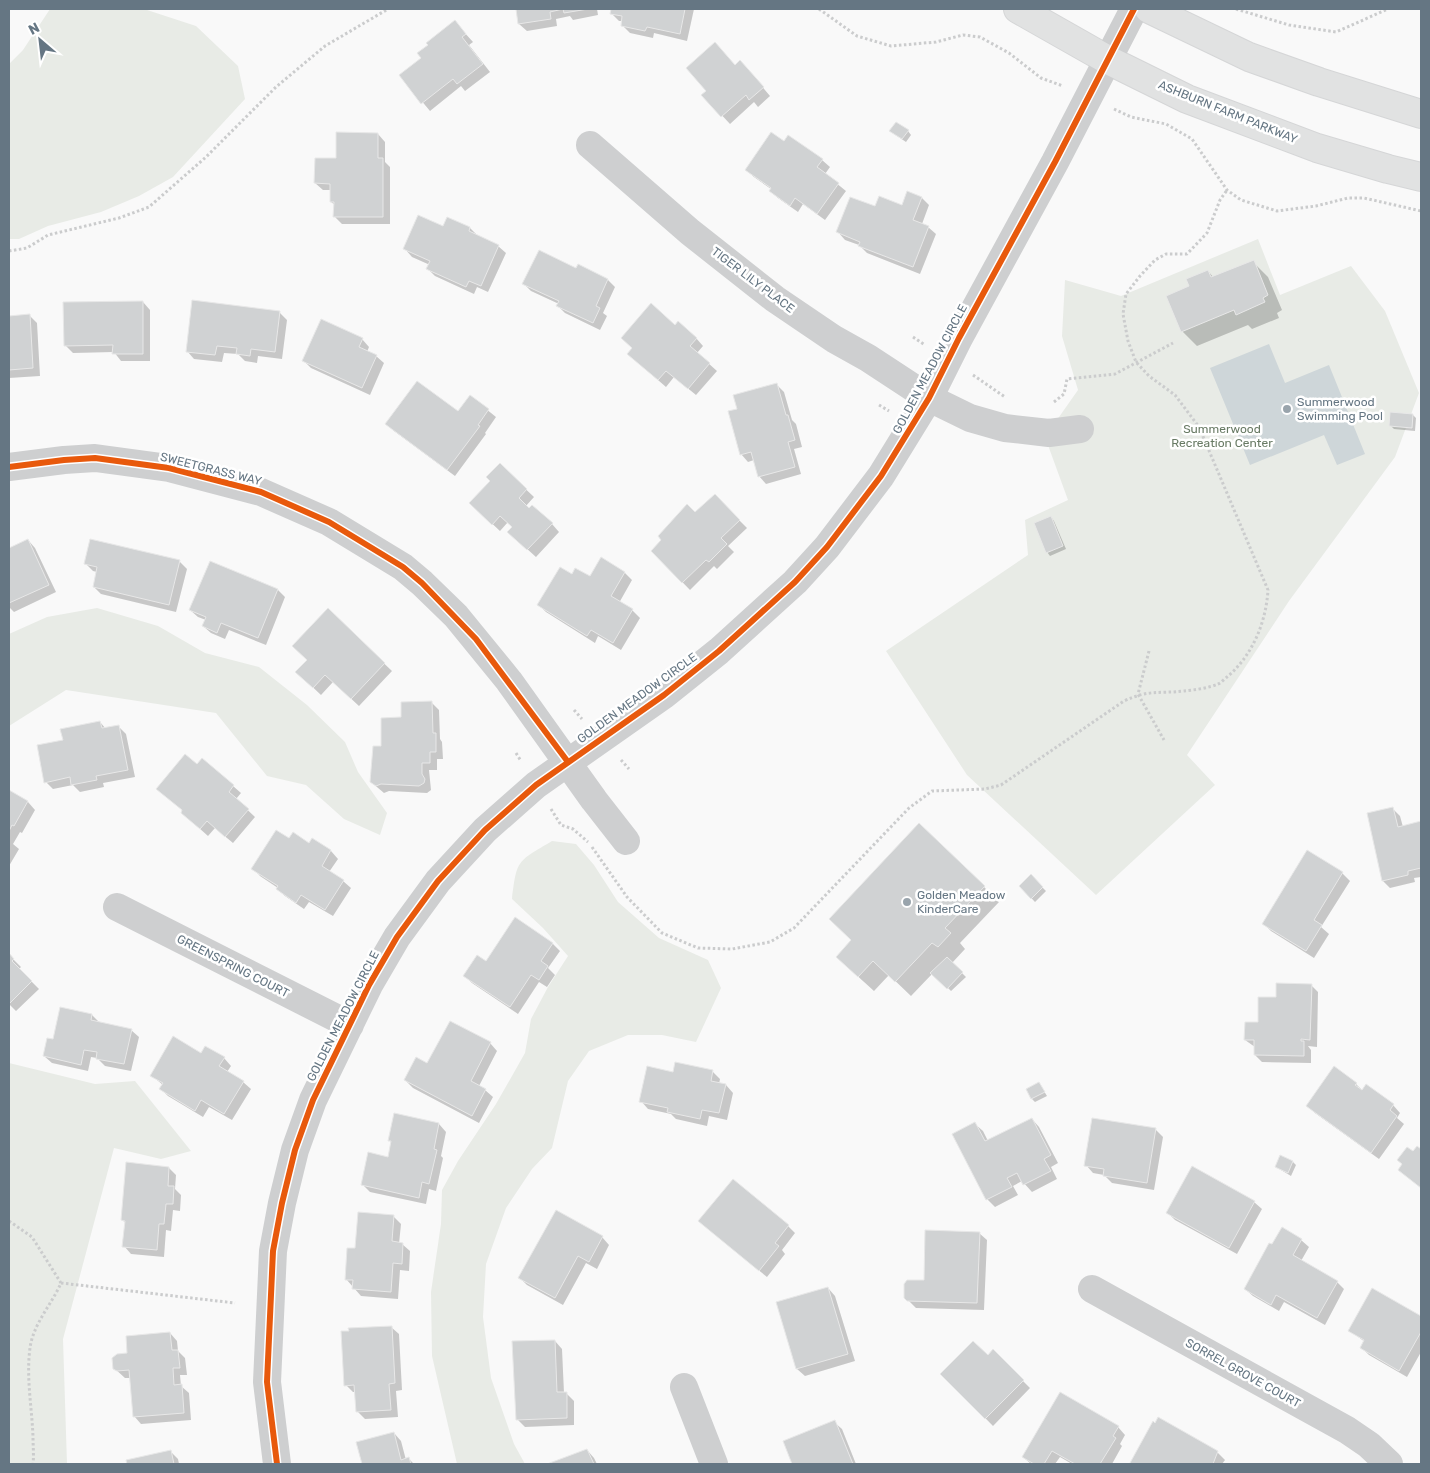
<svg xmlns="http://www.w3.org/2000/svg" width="1430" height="1473" font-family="Rubik,sans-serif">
	<rect width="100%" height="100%" fill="#f9f9f9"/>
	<!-- green -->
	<path fill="#e8ebe6" d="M50 9H144L196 26 238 66 245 99 173 177 139 196 101 212 48 226 19 239H9V64L23 50Z
		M1258 239 1280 295 1351 266 1385 311 1419 393 1395 457 1289 601 1187 755 1215 785 1096 895 967 775 886 651 1028 555 1025 520 1068 500 1045 437 1078 390 1062 336 1065 280 1121 296Z
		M97 608 158 626 205 653 259 667 307 705 345 742 358 772 387 813 380 835 344 819 306 785 267 776 216 713 66 690 9 726V634L47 617Z
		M552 841 576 844 594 865 618 902 659 938 708 960 721 988 696 1042 662 1035H628L589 1051 568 1081 552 1148 532 1169 506 1208 486 1264 483 1317 491 1378 514 1444 525 1464H457L432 1356 431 1292 441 1224 442 1190 458 1161 496 1104 525 1053 531 1019 548 987 568 956 543 928 512 899C517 859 517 862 552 841Z
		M9 1063 95 1084 135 1081 191 1151 161 1159 114 1148 63 1339 67 1464H9Z"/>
	<!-- water -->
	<path fill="#ced6d9" d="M1269 344 1285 383 1329 365 1365 454 1337 465 1324 435 1250 465 1210 368Z"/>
	<!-- shadow -->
	<path fill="#0003" d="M517 9H597L598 15 573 20 570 16 556 19 557 26 527 31 519 24Z
		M612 9H694L687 41 654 33 653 38 630 33 622 25 623 21H619L611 13Z
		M455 22 473 42 469 45 490 72 465 91 461 86 430 111 400 75 423 58Z
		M735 66 747 69 770 96 758 107 754 102 730 124 703 95Z
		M908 131 911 135 906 142 894 134Z
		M378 134 385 142V162L390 167V224H342L335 217V205L331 202V190H323L315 183 337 159Z
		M789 136 822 160 830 167 825 174 846 191 825 220 803 204 798 212 778 198 770 191 771 189 754 177 746 170 784 143Z
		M908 192 922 198 929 205 922 224 928 227 936 234 920 274 867 253 859 245 845 240 838 232 902 207Z
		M448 218 470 228 478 236 498 246 506 253 488 292 477 287 474 294 435 276 428 269 430 265 412 257 405 249 444 228Z
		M1253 262 1268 277 1282 310 1277 313 1279 318 1252 329 1248 325 1197 346 1182 331 1208 271 1214 278Z
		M577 270 608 280 615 287 603 313 607 316 600 330 565 313 558 306 559 304 531 291 524 284Z
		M143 302 150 310V361H121L114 352 73 353 65 345Z
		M280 313 287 320 282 359 258 356 257 363 245 361 238 354 224 353 222 362 194 359 187 351Z
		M30 316 37 323 40 376 9 378V317Z
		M675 326 696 338 703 346 697 353 717 371 696 395 674 377 666 387 636 361 633 349Z
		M362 339 369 347 367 352 376 356 384 363 370 395 311 368 304 361Z
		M777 385 784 392 792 420 796 424 802 447 794 449 801 474 766 484 759 476 754 460 748 462 741 454 738 410Z
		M470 396 496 417 485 433 486 434 455 476 394 431 386 424 458 413Z
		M1413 415 1416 418 1415 431 1394 429 1391 426Z
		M500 465 534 497 525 507 552 524 559 532 536 557 516 539 513 527 508 522 500 531 470 503 491 481Z
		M715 496 747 528 728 546 734 552 717 569 714 566 690 590 652 551Z
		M1051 517 1054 521 1066 549 1050 556 1047 552Z
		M28 540 35 548 56 592 14 612 10 608 9 609V549Z
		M601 559 625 573 632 580 619 603 632 610 640 618 621 650 598 636 595 643 546 612 539 605 573 576 590 578Z
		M179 561 187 569 176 612 101 594 94 587 97 572 93 571 85 563Z
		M278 590 285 597 266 645 229 630 225 639 211 633 203 626 206 620 198 617 190 610Z
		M328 610 392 671 359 706 333 682 321 695 304 679Z
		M432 703 439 710 440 739 442 742 443 759H437V770H429L431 790 427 793 389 791 384 793 371 782 383 747 402 719Z
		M100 722 106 729 118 726 126 734 135 777 103 783 104 787 80 792 73 785 53 789 46 782 64 741Z
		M197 766 233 786 241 793 236 799 255 817 233 843 215 828 208 836 190 820Z
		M9 792 28 802 35 810 22 833 20 832 13 844 19 849 9 866Z
		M1393 809 1400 816 1403 827 1421 823V877L1414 878 1415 882 1390 888 1383 881Z
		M289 840 309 844 312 840 331 851 338 859 329 872 343 881 351 888 333 916 309 902 304 909 285 896 277 889 278 888 260 876 253 868Z
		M1307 852 1342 873 1350 881 1321 927 1329 934 1314 958 1271 931 1264 924Z
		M1031 876 1046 891 1035 902 1020 886Z
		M984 887 999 902 960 943 965 949 952 963 966 977 951 991 933 973 911 996 889 975 874 991 853 972Z
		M515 919 553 944 560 951 548 968 555 975 547 987 539 982 518 1014 472 983 465 976 486 963Z
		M9 955 21 967 19 969 39 989 16 1011 9 1004Z
		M1311 985 1318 992 1317 1047 1308 1046 1311 1050V1063L1262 1062 1255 1055V1047L1245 1040 1277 998Z
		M92 1015 100 1023 131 1030 139 1037 131 1071 105 1066 97 1058 91 1057 88 1071 52 1063 44 1056 54 1041Z
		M490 1043 497 1051 479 1086 485 1090 493 1097 479 1123 413 1088 405 1080 428 1065Z
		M201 1054 224 1058 231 1066 227 1072 243 1082 251 1089 232 1120 209 1107 203 1117 168 1096 161 1089 163 1085 151 1075Z
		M676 1063 713 1072 720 1079 719 1084 726 1085 733 1093 727 1120 709 1116 707 1126 676 1119 671 1114 648 1109 641 1101 673 1074Z
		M1039 1083 1047 1096 1035 1102 1032 1099Z
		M1356 1084 1363 1091 1393 1105 1400 1113 1397 1118 1404 1124 1379 1159 1315 1113 1307 1105Z
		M395 1114 439 1124 446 1132 441 1156 443 1158 436 1191 429 1189 426 1204 370 1192 362 1184 389 1158 392 1143 389 1140Z
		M1032 1119 1039 1127 1058 1163 1051 1167 1057 1179 1032 1192 1022 1181 1013 1186 1018 1195 995 1207 987 1199 975 1124 983 1131 988 1141Z
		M1155 1129 1163 1137 1154 1190 1112 1183 1104 1175 1093 1173 1086 1165Z
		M1293 1162 1296 1165 1291 1176 1276 1167Z
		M169 1168 176 1175 175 1189 181 1195 180 1211 173 1210 171 1231 166 1230 164 1257 131 1254 124 1246 126 1223 122 1220Z
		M1254 1202 1262 1209 1237 1254 1175 1220 1167 1212Z
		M393 1216 401 1224 399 1244H402L410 1251 409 1271 400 1270 398 1299 361 1296 346 1279 356 1250Z
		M788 1226 795 1233 782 1250 785 1254 767 1277 707 1228Z
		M979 1233 987 1240 984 1310 916 1308 905 1297 925 1282Z
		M602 1237 609 1245 597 1269 586 1263 563 1305 527 1285 520 1278Z
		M1301 1240 1309 1247 1301 1261 1337 1282 1344 1289 1325 1325 1284 1302 1279 1311 1253 1296 1245 1289Z
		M828 1288 835 1296 855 1361 805 1376 797 1369 778 1303Z
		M1373 1290 1421 1317V1352L1407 1377 1369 1355 1362 1348 1365 1342 1349 1330Z
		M391 1327 399 1334 402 1390 396 1391 398 1417 365 1419 357 1411 356 1392H353L346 1385Z
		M170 1333 177 1341 178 1351 185 1358 187 1375H180L181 1386 189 1393 191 1420 141 1424 134 1416 131 1378H125L114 1368Z
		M555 1341 562 1349 564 1393H566L574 1401V1425L525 1427 517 1419Z
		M993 1351 1030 1388 993 1426 942 1374 988 1357Z
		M834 1422 842 1429 856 1464H794L785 1442Z
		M1118 1427 1125 1435 1120 1444 1122 1446 1112 1464H1072L1060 1457 1055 1464H1031L1023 1457Z
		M394 1433 401 1441 406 1460 409 1459 414 1464H363L358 1443Z
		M587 1450 594 1458 597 1464H551Z
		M170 1451 178 1459 179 1464H128L127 1461Z
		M1217 1452 1225 1460 1222 1464H1133L1131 1463Z"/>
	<!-- building -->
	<path fill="#d0d2d3" stroke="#e8e8e8" d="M516 9H588L564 13 563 9 550 12 551 19 518 24Z
		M611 9H685L680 34 647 27 645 31 621 26 622 16 610 14Z
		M455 20 466 34 462 37 483 64 457 84 453 79 421 104 399 75 421 58 417 53 428 45 426 43Z
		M715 42 735 65 740 60 764 87 749 100 746 95 721 117 701 95 706 91 686 68Z
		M896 122 909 130 902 139 889 131Z
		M336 132 378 133V158H383V217H333L334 202H330V184L314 183 315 158H336Z
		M771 132 784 141 788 135 823 159 817 167 839 183 817 214 795 198 790 206 769 191 771 188 745 170Z
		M907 191 922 197 913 220 929 226 913 267 858 246 860 242 836 232 850 197 875 206 879 196 902 205Z
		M418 215 443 226 447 217 470 227 469 231 499 245 481 286 469 281 466 287 426 269 430 261 403 249Z
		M539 250 576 268 578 264 608 279 596 306 600 308 593 323 556 306 559 301 522 284Z
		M1254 260 1268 295 1263 298 1265 302 1236 315 1234 310 1181 332 1166 296 1189 286 1186 279 1208 270 1211 277Z
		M192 300 280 311 275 352 251 349 250 356 236 354 237 348 217 346 215 355 186 352Z
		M143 301V354H112L113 345 64 346 63 302Z
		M651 303 675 325 678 321 697 338 690 346 710 363 688 389 666 371 658 380 627 354 632 348 621 338Z
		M30 314 33 368 9 370V316Z
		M321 319 363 338 359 347 377 355 362 388 302 361Z
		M417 381 458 411 470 395 489 409 478 425 480 426 447 470 385 424Z
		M777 383 786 415H788L795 440 788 442 795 467 758 477 751 452 740 455 728 411 737 409 733 395Z
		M1390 412 1413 414 1412 428 1389 426Z
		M500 463 527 489 519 498 529 508 532 505 553 523 527 550 507 532 512 527 500 516 492 525 469 503 490 481 486 477Z
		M715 494 740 520 721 538 727 544 709 562 706 560 682 583 651 551 661 540 658 536 687 504 695 512Z
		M1051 516 1063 546 1046 553 1034 523Z
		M28 539 49 585 9 603V548Z
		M90 539 180 560 169 605 93 587 97 567 84 564Z
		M601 557 625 572 611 596 633 609 613 643 591 630 587 636 537 605 560 567 572 574 575 568 590 576Z
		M210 561 278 589 258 638 221 623 217 633 202 626 206 617 189 610Z
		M328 608 385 663 351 699 325 675 313 688 295 672 307 660 292 646Z
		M432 701 433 733H436V752H430V763H422V774L425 779 424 783 419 786 381 784 376 786 370 782 373 746H381V718L401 717V702Z
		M100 721 102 728 119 725 128 770 96 776 97 780 71 785 70 777 44 783 37 745 63 740 60 729Z
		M185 754 197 764 202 758 234 785 229 792 249 809 225 837 207 821 200 829 181 813 182 810 156 789Z
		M9 790 28 801 14 826 12 825 9 831Z
		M1393 807 1398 827 1421 821V868L1408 871V875L1382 881 1367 813Z
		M919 823 985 886 945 928 951 933 938 947 932 943 895 982 873 961 858 977 836 957 851 940 829 919Z
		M276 830 289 838 293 832 309 843 312 838 331 850 322 866 344 880 325 910 301 895 296 903 276 889 278 886 251 869Z
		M1307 850 1343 872 1314 920 1322 925 1306 951 1262 924Z
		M1031 874 1043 887 1031 899 1019 886Z
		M515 917 553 943 541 961 548 966 539 980 531 975 510 1007 463 976 477 955 486 961Z
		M9 953 14 959 12 961 32 981 9 1004Z
		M947 957 963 972 947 989 930 973Z
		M1276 983 1312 984 1310 1040 1301 1039V1041H1304V1056L1254 1055V1040H1244L1245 1022H1258V997H1276Z
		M60 1007 92 1014 91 1020 132 1029 124 1064 96 1059 97 1052 84 1050 81 1065 43 1056 47 1038 53 1039Z
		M450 1021 491 1042 471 1081 486 1089 472 1116 404 1080 416 1057 427 1063Z
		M173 1036 201 1053 205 1046 225 1057 219 1066 244 1081 224 1114 201 1100 195 1111 159 1089 163 1083 150 1076Z
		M675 1062 713 1070 711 1081 726 1084 719 1113 702 1110 700 1119 667 1112 668 1108 639 1102 647 1066 673 1072Z
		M1334 1066 1357 1083 1355 1085 1362 1090 1366 1084 1394 1104 1390 1110 1397 1116 1371 1153 1306 1106Z
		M1039 1082 1045 1092 1031 1099 1026 1089Z
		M394 1113 439 1123 434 1149 437 1150 429 1184 422 1182 419 1198 361 1185 368 1152 388 1157 391 1141H388Z
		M1032 1118 1051 1155 1044 1159 1051 1171 1023 1185 1017 1173 1007 1178 1012 1187 986 1200 952 1134 975 1122 985 1141Z
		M1092 1118 1156 1128 1147 1183 1103 1176 1104 1169 1084 1166Z
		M1417 1146 1421 1149V1188L1398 1170 1402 1164 1397 1160 1407 1147 1413 1151Z
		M1280 1155 1293 1161 1288 1173 1275 1167Z
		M126 1162 169 1167 168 1186H174L173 1204H166L164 1224H159L157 1250 122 1247 125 1221 121 1220Z
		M1192 1166 1255 1201 1229 1248 1166 1213Z
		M733 1179 789 1225 775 1243 779 1246 759 1271 698 1221Z
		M556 1210 603 1236 589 1262 578 1256 555 1298 518 1278Z
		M358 1212 394 1215 392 1241 403 1243 402 1264 393 1263 391 1292 352 1289 353 1280H345L347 1248H355Z
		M1282 1227 1302 1239 1293 1255 1338 1281 1317 1318 1276 1295 1271 1305 1244 1289 1269 1243 1272 1244Z
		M925 1230 980 1232 977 1303 907 1301 904 1298V1284L907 1280H924Z
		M828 1287 848 1354 796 1369 776 1302Z
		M1372 1288 1421 1316V1332L1399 1371 1360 1348 1364 1340 1348 1331Z
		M392 1326 395 1383 389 1384 391 1410 356 1412 354 1385 344 1386 341 1331H349L348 1328Z
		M170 1332 172 1350H178L180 1368H173L174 1385 182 1384 184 1413 133 1417 129 1370 117 1371 113 1369 112 1358 117 1354 127 1353 126 1336Z
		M555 1340 557 1392H567V1418L516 1420 512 1341Z
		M973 1341 988 1355 993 1349 1024 1380 985 1419 940 1374Z
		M1060 1392 1119 1426 1113 1436 1116 1438 1100 1464H1075L1052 1451 1044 1464H1034L1022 1457Z
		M1158 1417 1218 1451 1213 1464H1132L1130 1463 1153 1421 1155 1423Z
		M835 1420 853 1464H792L783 1441Z
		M394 1432 401 1460 409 1457 411 1464H362L356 1442Z
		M587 1449 594 1464H547Z
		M171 1450 174 1464H127L126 1460Z"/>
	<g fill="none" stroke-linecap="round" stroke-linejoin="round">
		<!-- major casing -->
		<g stroke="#d5d6d7" stroke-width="30">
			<path id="major" d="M1018 9 1108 60 1187 99 1317 148 1388 169 1421 177
				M1149 9 1249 57 1319 82 1421 114"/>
		</g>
		<!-- path -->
		<path stroke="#cbcccd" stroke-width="3" stroke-dasharray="2.5 2.5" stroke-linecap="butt" d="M819 9 857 36 891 46 936 42 963 35 980 37 1009 53 1041 78 1063 86
			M1236 9 1289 25 1336 32 1388 9
			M1114 109 1131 117 1166 124 1192 139 1227 190 1241 200 1277 211 1316 206 1348 198H1364L1421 211
			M9 251 27 248 48 235 119 218 149 207 206 157 276 87 325 46 388 9
			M913 337 925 345
			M973 375 1005 397
			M1054 402 1064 394 1067 379 1115 374 1173 343
			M879 405 889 411
			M1149 651 1138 694 1164 740
			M574 710 582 719
			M516 753 521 761
			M621 760 629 769
			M551 809 561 825 573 829 588 842
			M592 847 627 897 662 933 698 948 732 949 770 942 794 928 909 808 932 791 985 789 1001 785 1124 701C1150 689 1158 694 1184 691 1194 690 1209 688 1218 684 1221 683 1224 679 1227 677 1252 656 1266 623 1268 590L1199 427 1175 395 1149 376 1136 362 1128 341 1123 314 1126 294 1140 276 1155 260 1166 254H1187L1207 233 1220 200 1227 190
			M9 1221 32 1237 61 1283C52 1304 33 1324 30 1348 26 1378 32 1408 33 1437 33 1446 34 1455 33 1464
			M61 1283 235 1303"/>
		<!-- minor -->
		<path stroke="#cecfd0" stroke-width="28" d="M590 145 690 232 775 299 834 339 868 358 929 398 970 418 1005 428 1049 433 1080 429
			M9 467 64 460 95 458 169 468 261 492 329 522 403 567 422 583 456 616 509 681 594 800 626 841
			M117 907 350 1025
			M1092 1289 1347 1430 1369 1445 1389 1464
			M684 1387 714 1464
			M277 1464 267 1382 273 1251 282 1203 295 1150 313 1100 369 985 397 937 438 881 485 830 536 785 664 695 719 651 795 582 827 547 881 476 929 398 959 338 1055 162 1134 9"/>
		<!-- major -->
		<use href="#major" stroke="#e1e2e2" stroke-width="28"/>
		<!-- cycleway casing -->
		<g stroke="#fff" stroke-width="9">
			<path id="cycleway" d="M9 467 64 460 95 458 169 468 261 492 329 522 403 567 422 583 476 639 568 762
				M277 1464 267 1382 273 1251 282 1203 295 1150 313 1100 369 985 397 937 438 881 485 830 536 785 664 695 719 651 795 582 827 547 881 476 929 398 959 338 1055 162 1134 9"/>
		</g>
		<!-- cycleway -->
		<use href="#cycleway" stroke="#e8590c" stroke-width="6"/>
	</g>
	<!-- markers -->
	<g fill="#99a4ac" stroke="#fff" stroke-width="2">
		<circle cx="1287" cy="409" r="5"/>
		<circle cx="907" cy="902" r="5"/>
	</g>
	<g text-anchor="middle" stroke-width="5" stroke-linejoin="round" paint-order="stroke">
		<!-- street labels -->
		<g font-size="12" fill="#657683" stroke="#fff">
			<text transform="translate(1228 112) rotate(22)" y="4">ASHBURN FARM PARKWAY</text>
			<text transform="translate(753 280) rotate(37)" y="4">TIGER LILY PLACE</text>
			<text transform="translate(930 369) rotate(-62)" y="4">GOLDEN MEADOW CIRCLE</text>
			<text transform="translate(211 469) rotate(14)" y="4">SWEETGRASS WAY</text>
			<text transform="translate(637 698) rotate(-36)" y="4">GOLDEN MEADOW CIRCLE</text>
			<text transform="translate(233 966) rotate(27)" y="4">GREENSPRING COURT</text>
			<text transform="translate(343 1016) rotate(-63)" y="4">GOLDEN MEADOW CIRCLE</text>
			<text transform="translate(1243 1373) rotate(29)" y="4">SORREL GROVE COURT</text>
		</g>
		<!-- poi labels -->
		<g font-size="12" fill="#657683" stroke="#fff" text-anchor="start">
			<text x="1297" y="406">Summerwood<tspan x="1297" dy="14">Swimming Pool</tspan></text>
			<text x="917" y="899">Golden Meadow<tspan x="917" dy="14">KinderCare</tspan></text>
		</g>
		<!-- park labels -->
		<g font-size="12" fill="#687a64" stroke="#fff">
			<text x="1222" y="433">Summerwood<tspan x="1222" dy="14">Recreation Center</tspan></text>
		</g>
	</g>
	<!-- border -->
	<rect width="1430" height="1473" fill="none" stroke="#657683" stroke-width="20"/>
	<!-- north arrow -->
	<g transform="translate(40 40) rotate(332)" stroke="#ffffff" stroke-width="4" paint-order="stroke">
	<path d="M0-4L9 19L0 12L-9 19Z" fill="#657683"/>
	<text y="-8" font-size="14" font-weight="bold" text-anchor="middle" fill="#657683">N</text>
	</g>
</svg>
